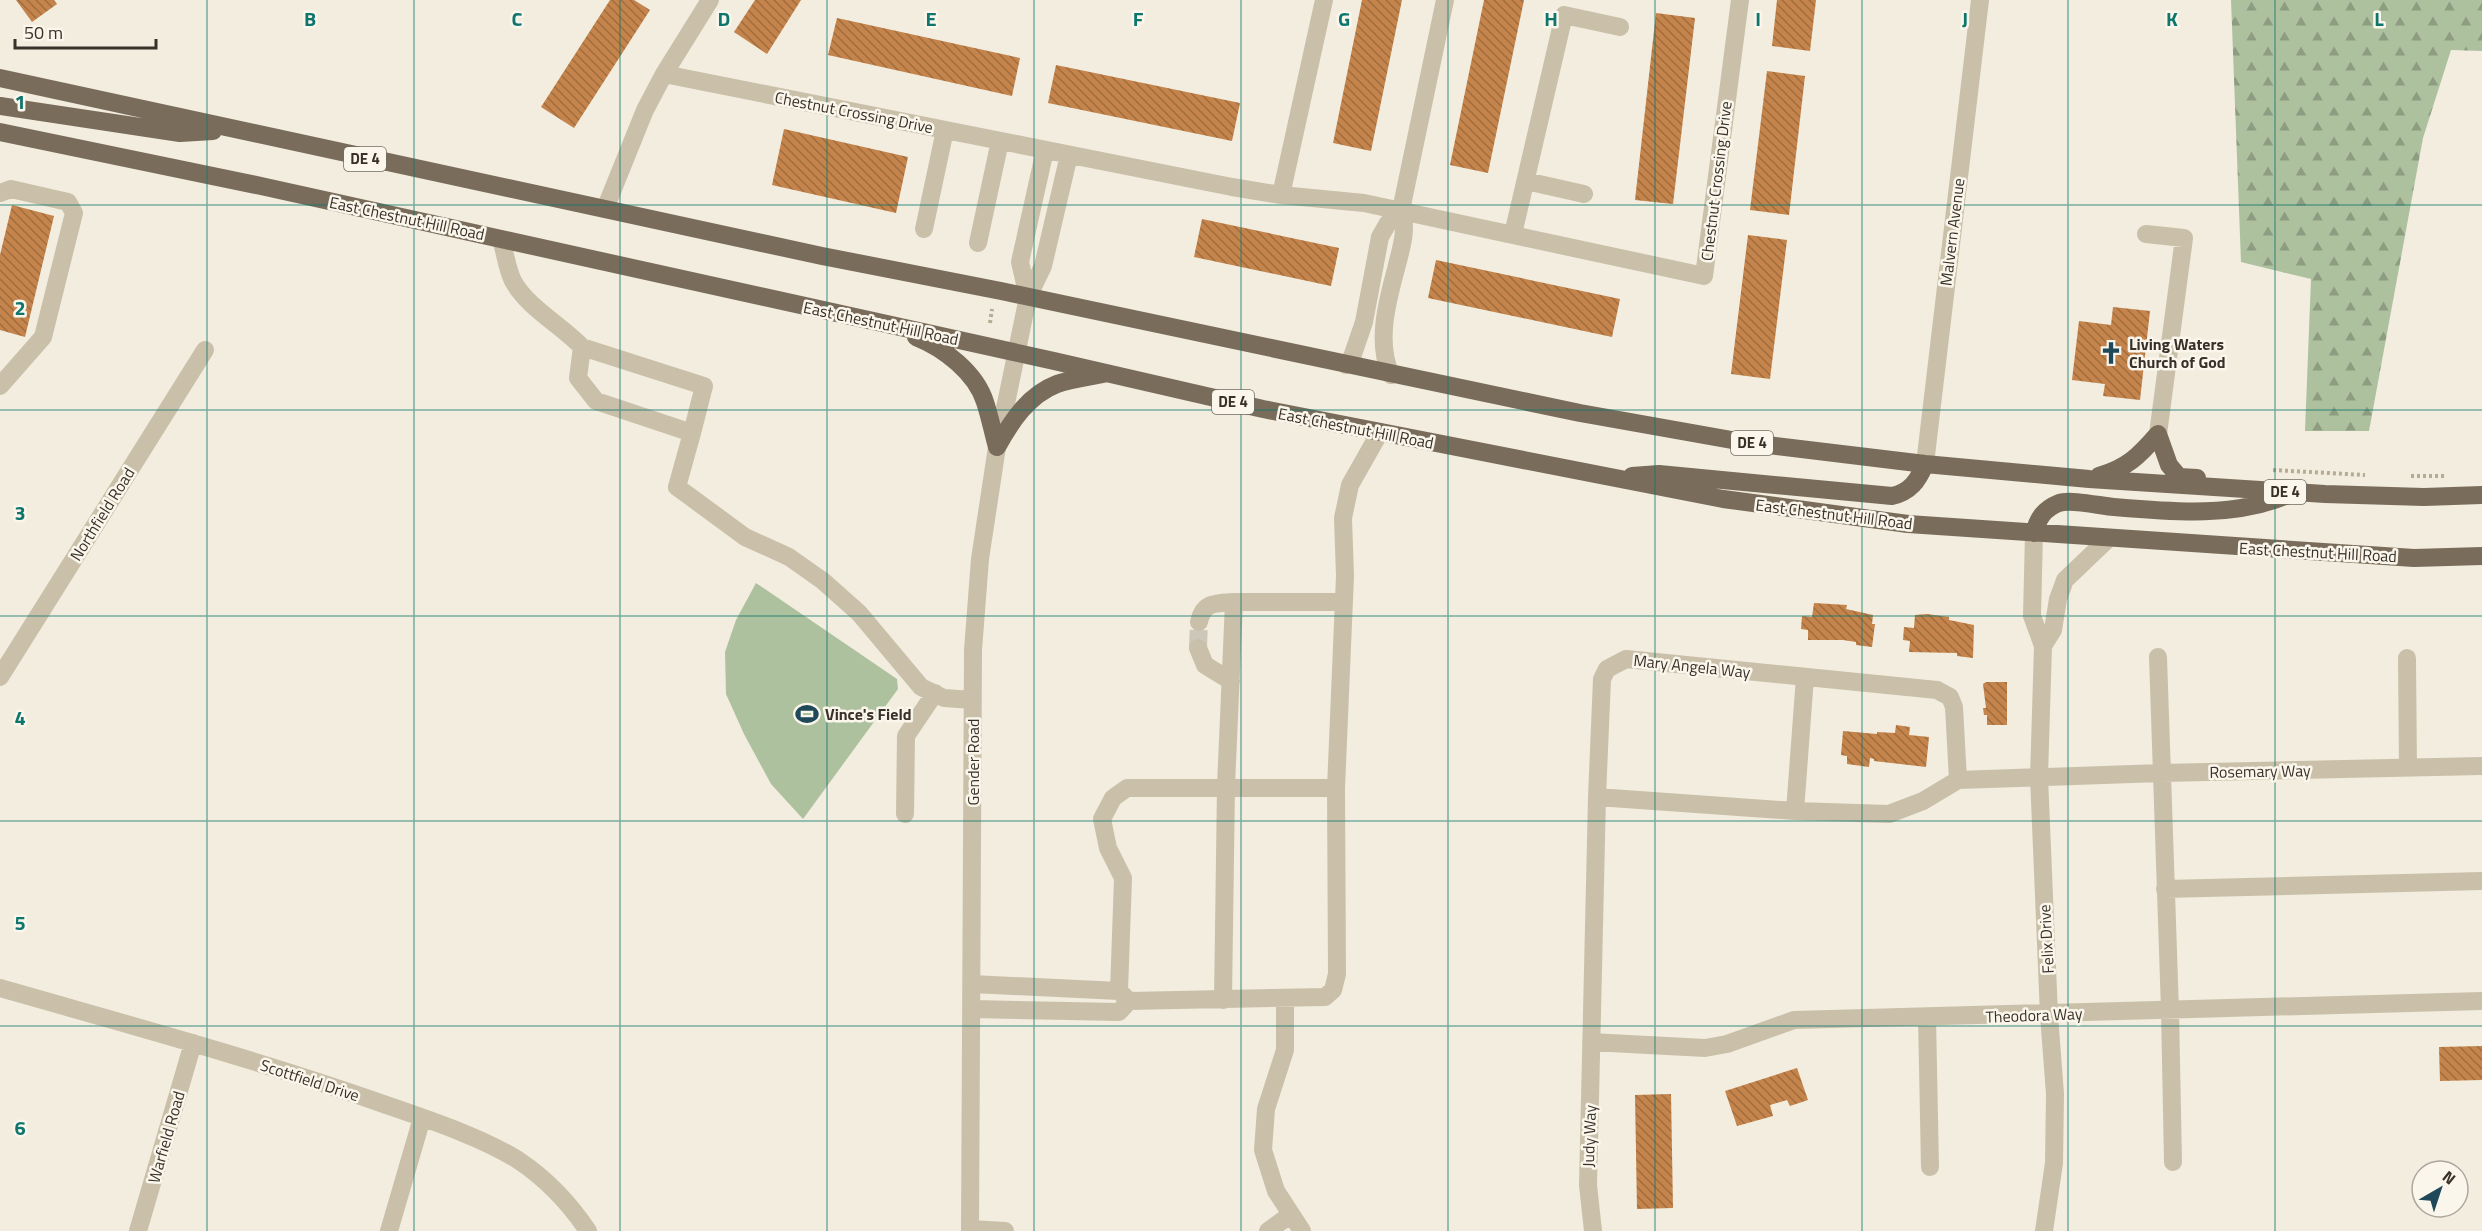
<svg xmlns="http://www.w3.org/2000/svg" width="2482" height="1231" font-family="'Titillium Web',sans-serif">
	<defs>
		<pattern id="forest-firs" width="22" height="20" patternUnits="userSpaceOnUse" patternTransform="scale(1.5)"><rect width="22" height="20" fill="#adc19e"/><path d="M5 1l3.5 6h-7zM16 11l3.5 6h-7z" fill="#8e9d81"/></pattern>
		<pattern id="building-back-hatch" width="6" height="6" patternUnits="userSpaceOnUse" patternTransform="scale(1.5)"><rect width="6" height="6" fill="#c4844b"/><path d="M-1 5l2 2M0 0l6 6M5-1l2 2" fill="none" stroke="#a06d3e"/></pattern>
	</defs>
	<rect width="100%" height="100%" fill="#f2edde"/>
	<!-- forest -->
	<path fill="url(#forest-firs)" d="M2231 0H2482V51L2451 50 2423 138 2369 431H2305L2311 279 2241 262Z"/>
	<!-- pitch -->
	<path fill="#adc19e" d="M756 583 897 679 898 689 803 819 771 784 744 734 726 694 725 652 736 620Z"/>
	<!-- building -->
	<path fill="url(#building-back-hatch)" d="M16 0H54L57 4 32 22Z
		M610 0H634L650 10 574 128 541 107Z
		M755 0H801L767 54 734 32Z
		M1362 0H1402L1371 151 1333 143Z
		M1484 0H1524L1488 173 1450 165Z
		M1777 0H1816L1810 51 1772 46Z
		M1656 13 1695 18 1673 204 1635 200Z
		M837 18 1020 58 1012 96 828 55Z
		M1056 65 1240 103 1232 141 1048 103Z
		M1767 71 1805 76 1789 215 1750 210Z
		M784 129 908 157 896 213 772 185Z
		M12 205 54 216 25 337 0 330V255Z
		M1202 219 1339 248 1331 286 1194 257Z
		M1748 235 1787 240 1770 379 1731 374Z
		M1436 260 1620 299 1612 337 1428 298Z
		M2113 307 2150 311 2140 400 2103 396 2105 384 2072 380 2079 321 2111 325Z
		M1814 603 1847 605 1846 609 1873 615 1872 624H1875L1872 647 1856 645V642L1843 640H1808V630L1801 629 1802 616 1812 617Z
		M1927 614 1949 617V620L1974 625 1973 658 1957 656V653L1909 652 1910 641 1903 640 1904 627 1914 628 1915 615Z
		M1986 682H2007V725H1987V715H1984L1983 708H1986L1983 684Z
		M1896 725 1910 727 1909 735 1929 737 1926 767 1874 761V759L1870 758 1869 767 1847 764V756L1841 755 1843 731 1877 734V732L1895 733Z
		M2482 1046V1080L2440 1081 2439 1047Z
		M1797 1068 1808 1100 1790 1106 1787 1100 1770 1105 1773 1116 1737 1126 1725 1091Z
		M1671 1094 1673 1208 1637 1209 1635 1095Z"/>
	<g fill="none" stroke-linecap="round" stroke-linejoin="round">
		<!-- minor-tunnel -->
		<path stroke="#cdc7ba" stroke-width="18" stroke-dasharray="18 9" stroke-linecap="butt" d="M1198 648 1199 622"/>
		<!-- path -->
		<path stroke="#b6ab94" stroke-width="4" stroke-dasharray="3 3" stroke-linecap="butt" d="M990 323 992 309
			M2273 470 2365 475
			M2411 476H2446"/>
		<!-- minor -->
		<path stroke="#cac0aa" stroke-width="18" d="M664 74 1232 187 1281 195 1364 203 1704 276 1740 0
			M1526 181 1584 194
			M0 193 11 189 68 202 74 213 43 337 0 386
			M1281 195 1324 0
			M605 209 645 110 664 74 710 0
			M924 229 945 130
			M1513 234 1564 15 1620 27
			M2146 234 2184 238 2158 434
			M501 239C505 252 507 269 513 281 528 308 561 325 582 347L578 378 596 401 692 433 677 487 745 537 789 557 823 581 859 613 921 687 944 698 973 700
			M978 243 1000 141
			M1028 297 1020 262 1045 150
			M582 347 704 386 692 433
			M1346 365 1352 357 1364 322 1380 237 1388 223 1401 210
			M1391 375C1376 343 1387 302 1396 269 1401 248 1408 230 1401 210L1445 0
			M1925 464 1980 0
			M2034 533 2032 616 2043 646 2039 777 2049 1015 2055 1094 2054 1163 2044 1231
			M1199 622C1203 602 1216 603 1234 602
			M2043 646 2053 630 2058 599 2065 580 2109 538
			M1198 648 1205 665 1231 681
			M2158 657 2170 1010 2173 1162
			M2407 658 2408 768
			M0 677 205 350
			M1958 780 2161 773 2482 766
			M1597 797 1795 811 1889 814 1923 801 1958 780
			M1795 811 1805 677
			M905 814 906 736 935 693
			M2165 889 2482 881
			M972 984 1119 991 1129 1001 1119 1012 972 1009
			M0 988C125 1024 252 1058 375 1101 420 1117 478 1135 518 1160 545 1178 570 1204 588 1231
			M1119 991 1123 878 1108 848 1102 819 1113 798 1127 788H1336
			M1285 998V1050L1266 1109 1263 1150 1276 1191 1302 1231
			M1223 1000 1226 786 1234 602H1344
			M1129 1001 1325 997 1333 990 1337 974 1336 788 1345 576 1343 518 1350 485 1380 432
			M1927 1017 1930 1167
			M1591 1042 1705 1048 1727 1044 1794 1020 2482 1001
			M970 1229 1005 1231
			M138 1231 193 1043
			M389 1231 422 1118
			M970 1231 973 650 980 559 997 447 1028 297 1043 266 1069 155
			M1268 1231 1290 1215
			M1593 1231 1588 1185 1597 797 1602 679 1607 669 1626 659 1937 690 1950 697 1954 707 1958 780"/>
		<!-- major -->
		<path stroke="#7a6c5b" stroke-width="18" d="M0 78 822 256 1001 291 1580 413 1743 442 1925 464 2089 479 2325 494 2424 497 2482 495
			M0 106 180 133 213 131
			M0 132 261 186 1054 361 1263 409 1723 499 1908 524 2414 558 2482 556
			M916 337C944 348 976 373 985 402 990 417 993 433 997 447
			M997 447C1011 422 1028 395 1057 384 1071 379 1088 377 1103 374
			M1632 476 1659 474 1892 496C1910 492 1918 481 1925 464
			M2099 476C2127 468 2139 456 2158 434L2169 465 2179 477 2197 478
			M2034 533C2038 518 2044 509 2059 503 2071 499 2101 506 2114 507 2172 512 2236 518 2290 494"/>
	</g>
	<!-- grid -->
	<path fill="none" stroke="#0f766e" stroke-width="1.5" stroke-opacity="0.55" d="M207 0V1231M414 0V1231M620 0V1231M827 0V1231M1034 0V1231M1241 0V1231M1448 0V1231M1655 0V1231M1862 0V1231M2068 0V1231M2275 0V1231M0 205H2482M0 410H2482M0 616H2482M0 821H2482M0 1026H2482"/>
	<!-- icons -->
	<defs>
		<g id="church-bare" transform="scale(1.8)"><path d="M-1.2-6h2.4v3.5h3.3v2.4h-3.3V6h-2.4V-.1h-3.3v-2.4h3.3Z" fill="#1f4859" stroke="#faf6eb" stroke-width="2.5" paint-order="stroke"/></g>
		<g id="stadium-bare" transform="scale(1.8)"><path d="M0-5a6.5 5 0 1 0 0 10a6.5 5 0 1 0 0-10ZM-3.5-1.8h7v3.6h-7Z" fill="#1f4859" stroke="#faf6eb" stroke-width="2.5" paint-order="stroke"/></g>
	</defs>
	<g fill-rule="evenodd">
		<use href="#church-bare" x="2111" y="353"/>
		<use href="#stadium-bare" x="807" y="714"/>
	</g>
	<g text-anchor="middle" stroke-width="5" stroke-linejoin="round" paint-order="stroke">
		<!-- shield labels -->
		<g fill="#faf6eb" stroke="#726c63" stroke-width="1.5">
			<rect x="344" y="147" width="42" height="24" rx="4.5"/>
			<rect x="1212" y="390" width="42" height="24" rx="4.5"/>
			<rect x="1731" y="431" width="42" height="24" rx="4.5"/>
			<rect x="2264" y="480" width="42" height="24" rx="4.5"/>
		</g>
		<g font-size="15" font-weight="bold" fill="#383129">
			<text x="365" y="164">DE 4</text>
			<text x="1233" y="407">DE 4</text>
			<text x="1752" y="448">DE 4</text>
			<text x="2285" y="497">DE 4</text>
		</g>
		<!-- street labels -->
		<g font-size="16" fill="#383129" stroke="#faf6eb">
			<text transform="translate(854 112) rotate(11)" y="6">Chestnut Crossing Drive</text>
			<text transform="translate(1716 181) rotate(-83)" y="6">Chestnut Crossing Drive</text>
			<text transform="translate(407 218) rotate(12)" y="6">East Chestnut Hill Road</text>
			<text transform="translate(1952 232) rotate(-83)" y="6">Malvern Avenue</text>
			<text transform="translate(881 323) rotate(12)" y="6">East Chestnut Hill Road</text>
			<text transform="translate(1356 428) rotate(11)" y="6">East Chestnut Hill Road</text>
			<text transform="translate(102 514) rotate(-58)" y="6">Northfield Road</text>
			<text transform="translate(1834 514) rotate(7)" y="6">East Chestnut Hill Road</text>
			<text transform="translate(2318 552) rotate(3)" y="6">East Chestnut Hill Road</text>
			<text transform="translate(1692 666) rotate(6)" y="6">Mary Angela Way</text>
			<text transform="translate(973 762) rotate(-90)" y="6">Gender Road</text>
			<text transform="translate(2260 771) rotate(-1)" y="6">Rosemary Way</text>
			<text transform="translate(2046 939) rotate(-93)" y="6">Felix Drive</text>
			<text transform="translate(2034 1015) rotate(-2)" y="6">Theodora Way</text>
			<text transform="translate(310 1080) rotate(18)" y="6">Scottfield Drive</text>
			<text transform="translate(1589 1136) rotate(-88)" y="6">Judy Way</text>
			<text transform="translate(166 1137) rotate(-74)" y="6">Warfield Road</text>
		</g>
		<!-- poi labels -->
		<g font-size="16" font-weight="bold" fill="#383129" stroke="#faf6eb" text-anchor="start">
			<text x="2129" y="350">Living Waters<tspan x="2129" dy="18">Church of God</tspan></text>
			<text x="825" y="720">Vince's Field</text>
		</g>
	</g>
	<g font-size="20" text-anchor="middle" font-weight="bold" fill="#0f766e" stroke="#faf6eb" stroke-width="5" stroke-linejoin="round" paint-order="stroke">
		<text x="310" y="26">B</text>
		<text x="517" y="26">C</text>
		<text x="724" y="26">D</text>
		<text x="931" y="26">E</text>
		<text x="1138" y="26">F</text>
		<text x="1344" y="26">G</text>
		<text x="1551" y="26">H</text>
		<text x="1758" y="26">I</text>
		<text x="1965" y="26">J</text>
		<text x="2172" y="26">K</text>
		<text x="2379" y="26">L</text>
		<text x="20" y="109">1</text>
		<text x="20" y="315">2</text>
		<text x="20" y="520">3</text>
		<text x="20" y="725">4</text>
		<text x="20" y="930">5</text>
		<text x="20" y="1135">6</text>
	</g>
	<!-- north arrow -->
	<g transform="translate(2440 1189) rotate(39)"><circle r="28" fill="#faf6eb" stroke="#aca79d" stroke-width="1.5"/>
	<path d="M0-4.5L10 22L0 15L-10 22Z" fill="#1f4859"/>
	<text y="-9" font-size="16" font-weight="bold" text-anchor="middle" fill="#383129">N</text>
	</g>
	<!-- scale -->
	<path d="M15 39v9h141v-9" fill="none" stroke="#383129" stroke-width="3"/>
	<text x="24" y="39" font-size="18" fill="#383129" stroke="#faf6eb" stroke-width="4.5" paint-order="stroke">50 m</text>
</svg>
